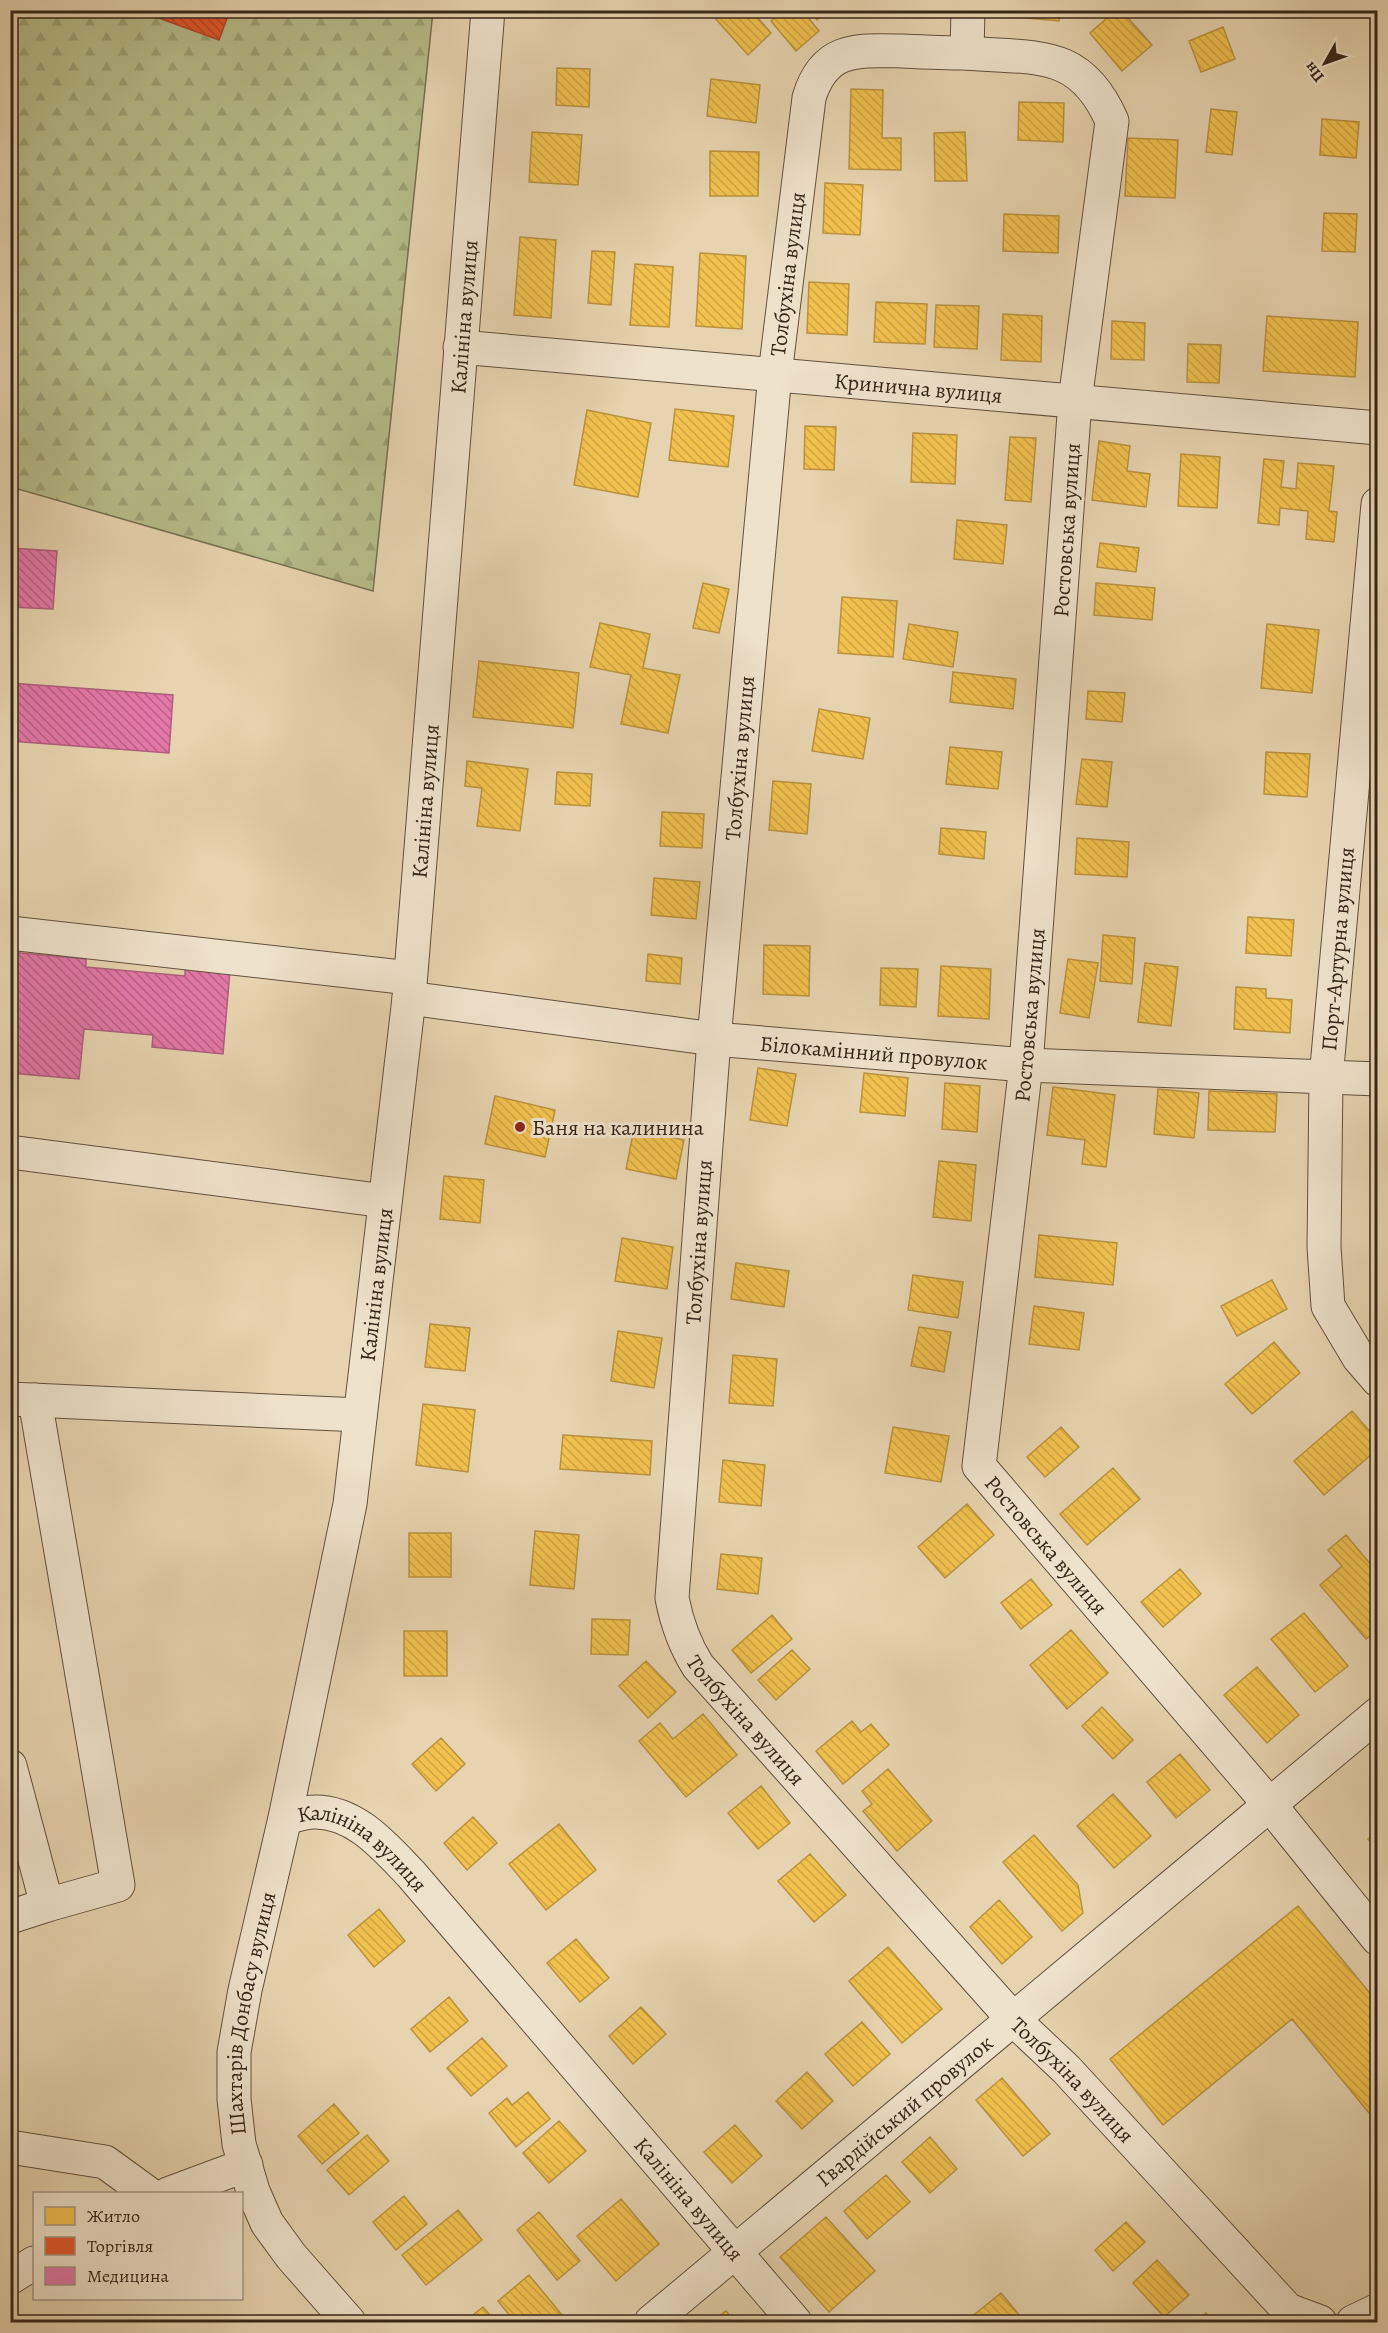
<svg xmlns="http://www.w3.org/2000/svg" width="1388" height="2333" font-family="Alegreya,serif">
	<defs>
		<pattern id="forest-firs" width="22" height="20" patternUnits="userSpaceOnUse" patternTransform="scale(1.5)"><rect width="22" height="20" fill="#b6bc8a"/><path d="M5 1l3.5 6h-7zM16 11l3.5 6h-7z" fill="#9da176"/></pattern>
		<pattern id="homes-back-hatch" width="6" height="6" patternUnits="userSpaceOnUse" patternTransform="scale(1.5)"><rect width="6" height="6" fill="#f2c14e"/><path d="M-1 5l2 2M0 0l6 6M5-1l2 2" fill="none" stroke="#d0a644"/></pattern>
		<pattern id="shops-back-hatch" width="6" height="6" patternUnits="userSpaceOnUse" patternTransform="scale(1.5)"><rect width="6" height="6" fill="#e4572e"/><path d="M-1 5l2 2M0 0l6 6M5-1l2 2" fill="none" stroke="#ba4826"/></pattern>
		<pattern id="health-back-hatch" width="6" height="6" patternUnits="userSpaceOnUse" patternTransform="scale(1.5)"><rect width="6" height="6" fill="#e377a8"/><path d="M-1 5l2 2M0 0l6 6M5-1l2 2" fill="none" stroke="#b96188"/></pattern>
	</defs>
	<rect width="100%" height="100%" fill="#e7d3af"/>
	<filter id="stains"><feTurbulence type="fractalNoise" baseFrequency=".00333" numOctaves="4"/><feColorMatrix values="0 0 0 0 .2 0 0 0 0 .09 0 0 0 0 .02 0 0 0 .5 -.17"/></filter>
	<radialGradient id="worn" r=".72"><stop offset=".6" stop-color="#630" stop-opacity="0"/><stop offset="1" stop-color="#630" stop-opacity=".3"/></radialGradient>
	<!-- forest -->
	<path fill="url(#forest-firs)" stroke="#767052" stroke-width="1.5" d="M10 11H433L373 591 11 487Z"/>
	<!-- homes -->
	<path fill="url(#homes-back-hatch)" stroke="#ba923e" stroke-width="1.5" d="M721 10H751L771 33 748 55 714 17Z
		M783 10H802L819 31 796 51 771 21Z
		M809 10H827L817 20Z
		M996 10H1060L1059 21 995 15Z
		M1116 10H1121L1152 45 1122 71 1090 33Z
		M1223 27 1235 59 1201 72 1189 41Z
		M557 68 590 69 589 107 556 105Z
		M711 79 760 85 756 123 707 116Z
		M851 89 883 90 882 138H901V170L849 169Z
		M1019 102 1064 103 1063 142 1018 140Z
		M1211 109 1237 112 1232 155 1206 152Z
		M1322 119 1359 122 1356 158 1320 155Z
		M532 132 582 135 578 185 529 182Z
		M965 132 967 181H935L934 133Z
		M1128 138 1178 140 1175 198 1125 196Z
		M710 151 759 152 758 196H710Z
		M825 183 863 185 860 235 823 233Z
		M1324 213 1357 214 1355 252 1322 251Z
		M1004 214 1059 216 1058 253 1003 251Z
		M520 237 556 240 551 318 514 315Z
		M592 251 615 252 611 305 588 303Z
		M700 253 746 256 742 329 696 326Z
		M635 264 673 267 669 327 630 325Z
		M809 282 849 284 847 335 807 333Z
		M876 302 927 304 925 344 874 342Z
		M936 305 979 306 977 349 934 347Z
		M1003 314 1042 316 1041 362 1001 360Z
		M1267 316 1358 322 1355 377 1263 371Z
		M1112 321 1145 323 1144 360 1111 359Z
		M1188 344 1221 345 1219 383 1187 382Z
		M675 409 734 416 728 467 669 460Z
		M587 410 651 423 638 497 574 485Z
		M805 426 836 427 834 470 804 469Z
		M913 433 957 435 955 484 911 482Z
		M1010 437 1036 438 1031 502 1005 500Z
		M1099 441 1130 446 1127 471 1150 474 1146 507 1092 500Z
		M1181 454 1220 457 1217 508 1178 506Z
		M1264 459 1284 461 1281 487 1296 489 1298 463 1334 466 1329 511 1337 512 1334 542 1306 539 1308 511 1280 508 1279 525 1258 523Z
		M957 520 1007 525 1003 564 954 559Z
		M1100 543 1139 548 1136 572 1097 567Z
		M703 583 729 589 719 633 693 628Z
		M1096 583 1155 588 1152 620 1094 615Z
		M842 597 897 601 893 657 838 653Z
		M600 623 650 634 643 668 680 675 668 733 621 724 631 675 590 667Z
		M909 624 958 632 953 667 903 659Z
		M1267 624 1319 630 1312 693 1261 688Z
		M479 661 579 673 573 728 473 717Z
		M953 672 1016 679 1013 709 950 702Z
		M1088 691 1125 693 1122 722 1086 719Z
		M819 709 870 718 863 759 812 751Z
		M950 747 1002 752 998 789 946 784Z
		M1266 752 1310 754 1307 797 1264 794Z
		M1082 759 1112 762 1107 807 1076 804Z
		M467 761 528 769 520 831 477 826 482 788 465 786Z
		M557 772 592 774 590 806 555 804Z
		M773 781 811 784 807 834 769 830Z
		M662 812 704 814 702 848 660 846Z
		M941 828 986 832 984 859 939 854Z
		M1077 838 1129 842 1127 877 1075 874Z
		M654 878 700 882 696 919 651 915Z
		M1248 917 1294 920 1291 956 1246 953Z
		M1103 935 1135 938 1132 984 1100 981Z
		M764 945 810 946 809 996 763 994Z
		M648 954 682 958 680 984 646 981Z
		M1068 959 1098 963 1089 1018 1060 1013Z
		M1145 963 1178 967 1171 1026 1138 1022Z
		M941 966 991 969 989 1019 938 1016Z
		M881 968 918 969 916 1007 880 1005Z
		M1236 987 1266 989V998L1292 1000 1290 1033 1234 1029Z
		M758 1068 796 1074 787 1126 750 1120Z
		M864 1073 908 1078 905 1116 860 1112Z
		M945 1083 980 1086 977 1132 942 1129Z
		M1053 1087 1115 1095 1106 1167 1082 1164 1085 1140 1047 1135Z
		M1158 1089 1199 1093 1194 1138 1154 1134Z
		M1209 1091 1277 1094 1275 1132 1208 1130Z
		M495 1096 555 1110 545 1157 485 1144Z
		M634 1129 684 1140 676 1179 626 1169Z
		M939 1161 976 1165 971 1221 933 1217Z
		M444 1176 484 1180 480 1223 440 1219Z
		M1039 1235 1117 1243 1113 1285 1035 1277Z
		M622 1238 673 1247 667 1289 615 1281Z
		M736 1263 789 1271 784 1307 731 1299Z
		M913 1275 963 1282 958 1318 908 1310Z
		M1272 1280 1287 1309 1237 1336 1221 1306Z
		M1034 1306 1084 1313 1079 1350 1029 1344Z
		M430 1324 470 1328 465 1371 425 1367Z
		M919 1327 951 1332 944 1372 911 1366Z
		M618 1331 662 1338 654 1388 611 1381Z
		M1274 1342 1300 1373 1252 1414 1225 1384Z
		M733 1355 777 1359 773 1406 729 1403Z
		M423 1404 475 1410 468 1472 416 1465Z
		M1352 1411 1378 1441V1449L1324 1495 1294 1461Z
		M893 1427 949 1436 941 1482 885 1473Z
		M1061 1427 1079 1447 1045 1477 1027 1457Z
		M563 1435 652 1441 650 1475 560 1469Z
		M723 1460 765 1465 761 1506 719 1502Z
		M1113 1468 1140 1499 1087 1545 1060 1514Z
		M967 1504 994 1535 945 1578 918 1547Z
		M535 1531 579 1535 574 1589 530 1585Z
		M409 1533H451V1577H409Z
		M1346 1535 1378 1573V1629L1366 1639 1320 1585 1342 1566 1328 1550Z
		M721 1554 762 1558 758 1594 717 1589Z
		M1180 1569 1201 1594 1163 1627 1141 1602Z
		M1031 1579 1052 1605 1021 1629 1001 1603Z
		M1304 1613 1348 1666 1315 1692 1271 1639Z
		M772 1615 792 1639 751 1673 732 1650Z
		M592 1619 630 1620 628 1655 591 1654Z
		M1071 1630 1108 1673 1067 1709 1030 1665Z
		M404 1631H447V1676H404Z
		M792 1650 810 1669 776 1700 758 1680Z
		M646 1661 676 1692 648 1718 619 1686Z
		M1257 1667 1299 1715 1267 1743 1224 1695Z
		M1102 1707 1133 1740 1113 1759 1082 1726Z
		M703 1714 737 1755 686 1797 639 1741 660 1723 673 1739Z
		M852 1721 861 1732 871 1724 889 1745 843 1784 816 1751Z
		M441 1738 465 1764 436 1791 412 1764Z
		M1180 1754 1210 1790 1176 1818 1147 1782Z
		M888 1769 932 1821 897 1851 863 1811 872 1804 862 1791Z
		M761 1786 790 1823 758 1849 728 1813Z
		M1113 1794 1151 1836 1114 1868 1077 1826Z
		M473 1817 497 1843 467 1870 444 1843Z
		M559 1824 596 1870 546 1910 509 1864Z
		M1378 1831V1850L1368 1839Z
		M1034 1835 1078 1885 1083 1913 1062 1931 1003 1862Z
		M810 1854 846 1895 814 1922 778 1881Z
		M999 1900 1032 1937 1002 1964 970 1927Z
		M1298 1906 1378 2003V2124L1292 2019 1163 2125 1110 2059Z
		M379 1909 405 1941 374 1967 348 1935Z
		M576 1939 609 1978 580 2002 547 1963Z
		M888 1947 942 2009 902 2043 849 1981Z
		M449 1997 468 2021 430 2052 411 2029Z
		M641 2007 666 2034 633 2064 609 2036Z
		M862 2022 890 2054 853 2086 825 2054Z
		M482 2038 507 2066 471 2096 447 2068Z
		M807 2072 833 2101 802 2129 776 2101Z
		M1002 2078 1050 2134 1023 2156 976 2100Z
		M528 2092 550 2119 516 2147 489 2113 507 2098 512 2105Z
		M334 2104 359 2133 322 2164 298 2136Z
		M559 2121 586 2151 549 2183 523 2153Z
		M735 2125 762 2156 732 2183 704 2152Z
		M367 2135 389 2161 349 2195 327 2170Z
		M930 2137 957 2169 930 2193 902 2162Z
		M886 2175 910 2202 867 2239 844 2211Z
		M404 2196 427 2224 396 2250 373 2222Z
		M621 2199 659 2244 616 2281 577 2236Z
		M458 2210 482 2240 426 2285 402 2255Z
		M539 2212 580 2261 557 2280 517 2230Z
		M826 2217 875 2271 829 2312 780 2257Z
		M1126 2222 1145 2242 1113 2271 1095 2250Z
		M1157 2260 1189 2295 1164 2317 1133 2283Z
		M529 2275 567 2321 565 2322H515L498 2301Z
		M1001 2293 1025 2322H965Z
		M483 2307 496 2322H464Z
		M726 2311 735 2322H711Z
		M1206 2313 1215 2322H1195Z"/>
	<!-- shops -->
	<path fill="url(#shops-back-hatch)" stroke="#b04828" stroke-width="1.5" d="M137 10H230L219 40Z"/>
	<!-- health -->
	<path fill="url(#health-back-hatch)" stroke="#af5e7d" stroke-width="1.5" d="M10 548 57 551 53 609 10 607Z
		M10 683 173 695 169 753 10 741Z
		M10 952 86 959V967L185 976V966L230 970 223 1054 152 1047 153 1035 84 1029 79 1079 10 1073Z"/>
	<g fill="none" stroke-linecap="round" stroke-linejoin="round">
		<!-- minor casing -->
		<g stroke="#63503e" stroke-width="35">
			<g id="minor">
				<path id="s1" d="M968 10 967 53C945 53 923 52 902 51 857 50 824 47 809 98L775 374 714 1039 672 1598C677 1624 684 1644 698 1666L1014 2020 1066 2069 1288 2310 1320 2322"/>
				<path id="s2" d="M967 53C1036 59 1080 48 1112 121L1075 401 1026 1065 979 1466 1270 1805 1378 1939"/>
				<path id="s3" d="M460 347 1378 428"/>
				<path d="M1378 504 1326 1078 1324 1247 1328 1306 1359 1358 1378 1380"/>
				<path d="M10 933 410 978"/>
				<path id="s4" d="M409 998 714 1039 1026 1065 1378 1079"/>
				<path d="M10 1152 385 1201"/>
				<path d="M10 1399 360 1415"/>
				<path d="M35 1400 118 1885 47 1905"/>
				<path d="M10 1766 47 1905 10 1917"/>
				<path id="s5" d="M285 1818C294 1816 305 1812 314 1812 355 1811 385 1847 411 1874L795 2322"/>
				<path d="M10 2147 105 2162 149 2194"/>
				<path d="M168 2194 246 2165"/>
				<path d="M10 2278 34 2263"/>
				<path id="s6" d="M349 2322 291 2256 267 2223 253 2191 239 2144 234 2099V2052L245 1990 285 1818 350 1504 409 998 488 10"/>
				<path id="s7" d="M651 2322 1378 1714"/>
				<path d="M1353 2322 1378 2310"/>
			</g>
		</g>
		<!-- minor -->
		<use href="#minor" stroke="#efe2cb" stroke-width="33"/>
	</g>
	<!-- markers -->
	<circle fill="#8f2418" stroke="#efe2cb" stroke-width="2" cx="520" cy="1127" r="6"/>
	<g text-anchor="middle" stroke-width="6" stroke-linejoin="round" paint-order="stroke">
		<!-- street labels -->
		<g font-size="22" fill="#372519" stroke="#efe2cb">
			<text transform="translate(787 274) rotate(-83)" y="8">Толбухіна вулиця</text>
			<text dy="8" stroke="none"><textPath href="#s6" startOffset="2058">Калініна вулиця</textPath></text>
			<text dy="8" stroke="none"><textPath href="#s3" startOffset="460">Кринична вулиця</textPath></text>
			<text transform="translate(1066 530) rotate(-86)" y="8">Ростовська вулиця</text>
			<text transform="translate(739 758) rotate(-85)" y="8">Толбухіна вулиця</text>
			<text dy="8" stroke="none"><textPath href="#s6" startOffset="1572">Калініна вулиця</textPath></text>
			<text transform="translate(1337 949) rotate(-85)" y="8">Порт-Артурна вулиця</text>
			<text transform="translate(1029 1015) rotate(-85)" y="8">Ростовська вулиця</text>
			<text dy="8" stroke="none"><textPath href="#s4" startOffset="468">Білокамінний провулок</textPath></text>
			<text transform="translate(698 1242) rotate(-86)" y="8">Толбухіна вулиця</text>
			<text dy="8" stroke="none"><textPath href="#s6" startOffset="1086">Калініна вулиця</textPath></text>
			<text dy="8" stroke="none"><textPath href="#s2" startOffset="1629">Ростовська вулиця</textPath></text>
			<text dy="8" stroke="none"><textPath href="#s1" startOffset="1876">Толбухіна вулиця</textPath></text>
			<text dy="8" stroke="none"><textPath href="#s5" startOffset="90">Калініна вулиця</textPath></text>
			<text dy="8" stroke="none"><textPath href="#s6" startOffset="345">Шахтарів Донбасу вулиця</textPath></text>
			<text dy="8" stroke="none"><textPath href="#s1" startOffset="2362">Толбухіна вулиця</textPath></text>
			<text dy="8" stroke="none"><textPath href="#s7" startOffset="330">Гвардійський провулок</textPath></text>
			<text dy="8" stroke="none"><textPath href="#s5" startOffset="576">Калініна вулиця</textPath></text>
		</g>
		<!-- poi labels -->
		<g font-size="22" fill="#372519" stroke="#efe2cb" text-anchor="start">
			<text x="532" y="1135">Баня на калинина</text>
		</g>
	</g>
	<!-- margin -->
	<rect width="1388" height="2333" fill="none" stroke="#e7d3af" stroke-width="36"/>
	<rect x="12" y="12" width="1364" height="2309" fill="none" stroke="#372519" stroke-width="3"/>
	<rect x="18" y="18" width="1352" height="2297" fill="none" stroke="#372519" stroke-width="1.5"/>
	<!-- legend -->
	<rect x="33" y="2192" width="210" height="108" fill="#efe2cb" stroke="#a59684" stroke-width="1.5"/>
	<rect x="45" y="2207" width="30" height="18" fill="#f2c14e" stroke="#a59684" stroke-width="1.5"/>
	<text x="87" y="2222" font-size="18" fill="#372519">Житло</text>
	<rect x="45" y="2237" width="30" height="18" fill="#e4572e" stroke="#a59684" stroke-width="1.5"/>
	<text x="87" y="2252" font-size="18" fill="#372519">Торгівля</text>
	<rect x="45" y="2267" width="30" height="18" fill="#e377a8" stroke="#a59684" stroke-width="1.5"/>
	<text x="87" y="2282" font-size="18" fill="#372519">Медицина</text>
	<!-- north arrow -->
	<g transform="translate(1325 63) rotate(230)" stroke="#efe2cb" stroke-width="4.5" paint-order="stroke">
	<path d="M0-4.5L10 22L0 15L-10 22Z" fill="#372519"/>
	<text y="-9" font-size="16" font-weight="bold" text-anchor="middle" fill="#372519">Пн</text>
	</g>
	<rect width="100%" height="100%" filter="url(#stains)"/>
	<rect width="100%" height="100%" fill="url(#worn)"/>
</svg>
